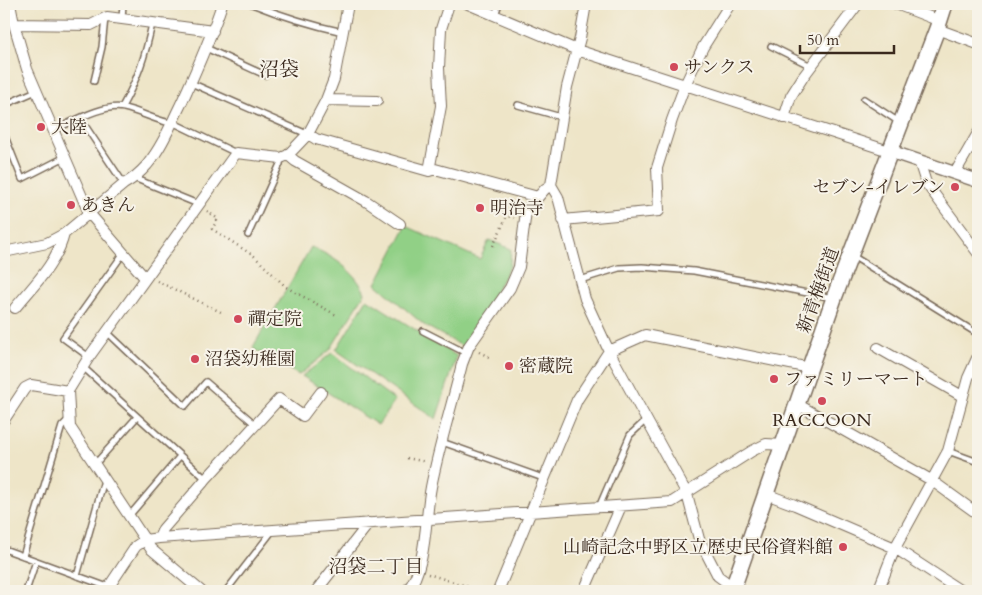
<svg xmlns="http://www.w3.org/2000/svg" width="982" height="595" font-family="Cardo,'Noto Serif JP',serif">
	<rect width="100%" height="100%" fill="#f7f3e8"/>
	<filter id="ink" filterUnits="userSpaceOnUse"><feTurbulence type="fractalNoise" baseFrequency=".02" numOctaves="2"/><feDisplacementMap in="SourceGraphic" scale="10" xChannelSelector="R" yChannelSelector="G"/><feConvolveMatrix kernelMatrix="1 2 1 2 8 2 1 2 1" color-interpolation-filters="sRGB"/></filter>
	<filter id="wash" filterUnits="userSpaceOnUse"><feTurbulence type="fractalNoise" baseFrequency=".0096" numOctaves="4" result="noise"/><feDisplacementMap in="SourceGraphic" scale="20" xChannelSelector="R" yChannelSelector="G"/><feGaussianBlur stdDeviation="1.12" result="paint"/><feColorMatrix in="noise" values="0 0 0 0 0 0 0 0 0 0 0 0 0 0 0 0 0 1.4 0 .05"/><feComposite in="paint" operator="in"/></filter>
	<g filter="url(#wash)">
		<rect width="100%" height="100%" fill="#eee5c8"/>
		<!-- green -->
		<path fill="#91d086" stroke="#667d52" d="M406 226 480 259 489 240 511 249 510 266 464 347 424 325 376 284Z
			M311 247C333 256 355 271 365 293L330 350 299 375 255 350 253 347Z
			M367 299 457 356 436 419 336 350Z
			M332 353 395 400 378 425 302 376Z"/>
	</g>
	<g filter="url(#ink)">
		<g fill="none" stroke-linecap="round" stroke-linejoin="round">
			<!-- service casing -->
			<g stroke="#7a6b5a" stroke-width="8">
				<path id="service" d="M252 4C282 16 311 25 343 32
					M495 15 499 4
					M122 19 123 4
					M771 46 811 66
					M206 48 265 75
					M94 81 102 47 105 18
					M191 83 307 134
					M864 99 899 122
					M4 105 36 91
					M518 105 561 117
					M122 107C138 78 145 57 152 24
					M80 118 124 184
					M54 130C72 122 105 103 124 108 142 112 158 122 176 124L236 153
					M4 134 22 179 65 157
					M134 178 198 204
					M248 235 280 164 281 158
					M851 255 978 334
					M580 280 619 268 642 267 694 271 833 298
					M423 331 466 353
					M107 332 185 406 206 382 256 425
					M89 357 63 338 123 254
					M83 367 206 479
					M442 442 543 478
					M948 451 978 462
					M95 464 137 417
					M599 507 630 435 646 420
					M129 516 180 456
					M4 549 108 587
					M23 556 62 426 69 419
					M77 576 104 480
					M26 591 36 561
					M226 591 273 530"/>
			</g>
			<!-- minor casing -->
			<g stroke="#7a6b5a" stroke-width="12">
				<path id="minor" d="M10 4 14 24 27 69 89 213 145 278
					M468 4 577 50 889 151
					M586 4 580 38 567 87 551 185 558 197 585 299 609 351 687 494 699 539 718 576 733 587
					M896 4 940 21
					M14 24 91 25 107 17 213 31
					M937 29 978 44
					M326 100 377 101
					M784 118 791 96 803 77 858 4
					M308 134 326 100 334 79 348 4
					M288 155 295 161 366 201 400 224
					M919 161 926 183 978 253
					M429 171 441 106 439 68 441 29 449 4
					M955 173 978 133
					M563 220 659 211 657 168 672 120 685 85 703 47 730 4
					M4 252 47 243 64 234 124 184C133 179 140 173 147 165 162 147 171 124 181 104 196 71 211 38 222 4
					M15 308C34 285 57 263 64 234
					M878 348 962 396
					M797 404 931 480 978 514
					M4 420 25 388 31 385 68 391
					M766 494 795 505 895 548 961 591
					M159 538 163 529 206 479 279 399 303 416 321 392
					M106 591 136 546 145 540 159 538 672 502 752 451 766 444 783 445
					M201 591 151 549 70 427 68 391 89 357 236 153 281 158 288 155 308 134 316 139 429 171 435 169 538 197
					M316 591 369 523
					M407 591C427 568 425 517 431 487 439 446 452 405 462 364L469 346 510 288 519 267 526 211 545 189 551 185
					M498 591 577 400 609 351 645 335 810 368
					M584 591 621 506
					M878 591 895 548 948 451 968 378 978 356"/>
			</g>
			<!-- tertiary casing -->
			<g stroke="#7a6b5a" stroke-width="15">
				<path id="tertiary" d="M889 151 978 181"/>
			</g>
			<!-- secondary casing -->
			<g stroke="#7a6b5a" stroke-width="18">
				<path id="secondary" d="M732 591 834 298 937 29 945 4"/>
			</g>
			<!-- path -->
			<path stroke="#7a6b5a" stroke-width="2.5" stroke-dasharray="1 4" stroke-linecap="butt" d="M207 211 218 219 212 229 254 256 286 287 338 316
				M493 246 507 216 514 218
				M157 281 223 313
				M479 352 491 358
				M407 458 426 462
				M428 574 482 591"/>
			<!-- service -->
			<use href="#service" stroke="#fff" stroke-width="5"/>
			<!-- minor -->
			<use href="#minor" stroke="#fff" stroke-width="10"/>
			<!-- tertiary -->
			<use href="#tertiary" stroke="#fff" stroke-width="12"/>
			<!-- secondary -->
			<use href="#secondary" stroke="#fff" stroke-width="15"/>
		</g>
	</g>
	<!-- markers -->
	<g fill="#d1495b" stroke="#f7f3e8" stroke-width="2">
		<circle cx="674" cy="67" r="5"/>
		<circle cx="41" cy="127" r="5"/>
		<circle cx="955" cy="187" r="5"/>
		<circle cx="71" cy="205" r="5"/>
		<circle cx="480" cy="208" r="5"/>
		<circle cx="238" cy="319" r="5"/>
		<circle cx="195" cy="359" r="5"/>
		<circle cx="509" cy="366" r="5"/>
		<circle cx="774" cy="379" r="5"/>
		<circle cx="822" cy="401" r="5"/>
		<circle cx="843" cy="547" r="5"/>
	</g>
	<g text-anchor="middle" stroke-width="4" stroke-linejoin="round" paint-order="stroke">
		<!-- poi labels -->
		<g font-size="18" fill="#3b2a1e" stroke="#f7f3e8" text-anchor="start">
			<text x="684" y="73">サンクス</text>
			<text x="51" y="133">大陸</text>
			<text x="945" y="193" text-anchor="end">セブン-イレブン</text>
			<text x="81" y="211">あきん</text>
			<text x="490" y="214">明治寺</text>
			<text x="248" y="325">禪定院</text>
			<text x="205" y="365">沼袋幼稚園</text>
			<text x="519" y="372">密蔵院</text>
			<text x="784" y="385">ファミリーマート</text>
			<text x="822" y="426" text-anchor="middle">RACCOON</text>
			<text x="833" y="553" text-anchor="end">山崎記念中野区立歴史民俗資料館</text>
		</g>
		<!-- street labels -->
		<g font-size="18" fill="#3b2a1e" stroke="#f7f3e8">
			<text transform="translate(818 290) rotate(-70)" y="6">新青梅街道</text>
		</g>
		<!-- neighbourhood labels -->
		<g font-size="19" fill="#3b2a1e" stroke="#f7f3e8">
			<text x="376" y="573">沼袋二丁目</text>
		</g>
		<!-- quarter labels -->
		<g font-size="20" fill="#3b2a1e" stroke="#f7f3e8">
			<text x="279" y="76">沼袋</text>
		</g>
	</g>
	<!-- margin -->
	<rect width="982" height="595" fill="none" stroke="#f7f3e8" stroke-width="20"/>
	<!-- scale -->
	<path d="M800 45v8h94v-8" fill="none" stroke="#3b2a1e" stroke-width="2.5"/>
	<text x="807" y="45" font-size="15" fill="#3b2a1e" stroke="#f7f3e8" stroke-width="4" paint-order="stroke">50 m</text>
</svg>
